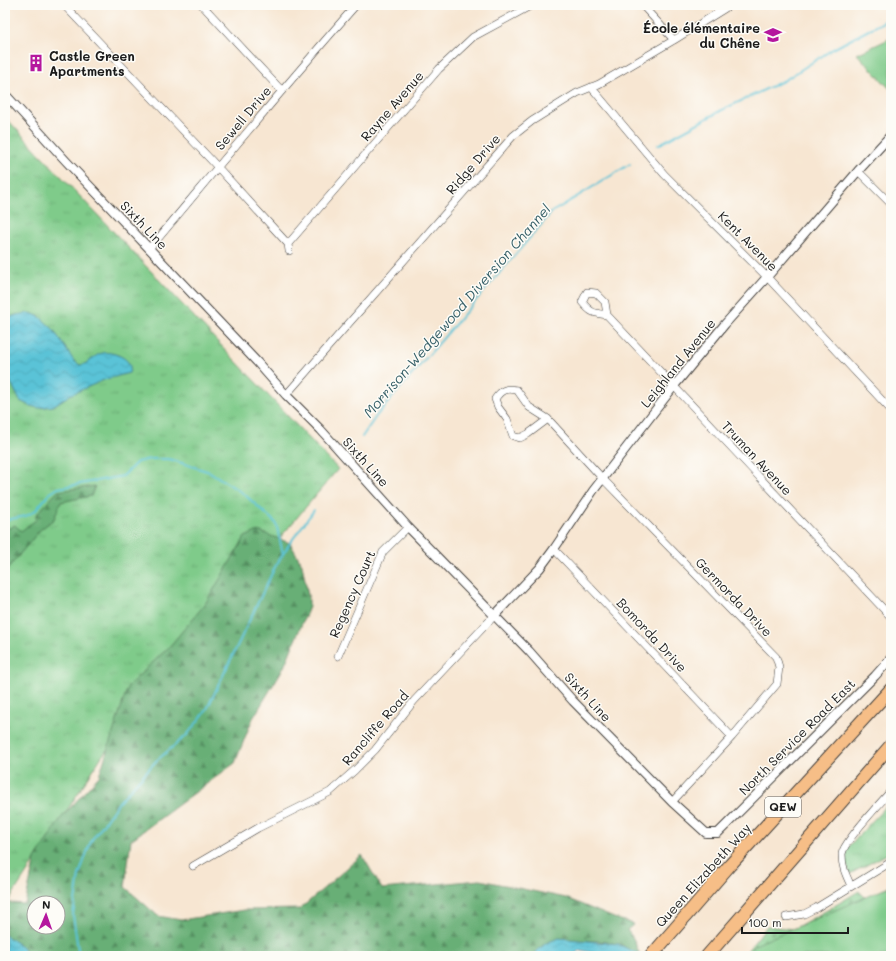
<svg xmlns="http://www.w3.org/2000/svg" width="896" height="961" font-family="Mali,sans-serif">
	<defs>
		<pattern id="grass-tufts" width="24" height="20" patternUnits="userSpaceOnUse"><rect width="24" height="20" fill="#7fcb8a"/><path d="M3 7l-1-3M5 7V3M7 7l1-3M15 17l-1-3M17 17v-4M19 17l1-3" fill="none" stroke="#6dae76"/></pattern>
		<pattern id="forest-firs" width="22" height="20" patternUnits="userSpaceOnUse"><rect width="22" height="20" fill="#67af76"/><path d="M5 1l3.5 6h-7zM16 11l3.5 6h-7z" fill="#548e60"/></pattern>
		<pattern id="cemetery-stones" width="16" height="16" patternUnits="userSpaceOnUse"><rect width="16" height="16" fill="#7fcb8a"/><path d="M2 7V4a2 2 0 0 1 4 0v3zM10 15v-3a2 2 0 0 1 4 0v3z" fill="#6dae76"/></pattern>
		<pattern id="water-waves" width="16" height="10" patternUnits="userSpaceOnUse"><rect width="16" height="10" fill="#5ac3d7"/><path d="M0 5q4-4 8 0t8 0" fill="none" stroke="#4ea7b8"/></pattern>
	</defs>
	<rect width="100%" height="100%" fill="#fdfcf7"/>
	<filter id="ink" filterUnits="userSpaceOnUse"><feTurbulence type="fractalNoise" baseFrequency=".025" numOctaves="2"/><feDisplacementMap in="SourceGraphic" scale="8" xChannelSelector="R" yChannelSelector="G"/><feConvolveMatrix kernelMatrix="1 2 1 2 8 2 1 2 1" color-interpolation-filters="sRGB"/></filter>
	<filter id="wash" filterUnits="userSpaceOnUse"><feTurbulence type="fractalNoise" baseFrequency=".012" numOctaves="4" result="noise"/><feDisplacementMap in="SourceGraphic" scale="16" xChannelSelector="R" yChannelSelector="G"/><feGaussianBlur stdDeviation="0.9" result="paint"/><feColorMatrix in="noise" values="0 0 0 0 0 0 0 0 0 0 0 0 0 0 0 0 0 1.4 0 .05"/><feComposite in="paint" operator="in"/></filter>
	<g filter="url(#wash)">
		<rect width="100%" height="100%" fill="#f7e6d2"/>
		<!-- grass -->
		<path fill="url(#grass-tufts)" stroke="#4e7453" d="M5 117 338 469 209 622 102 756 6 905H5Z
			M891 801V852L850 874 845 862 848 847Z"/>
		<!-- forest -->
		<path fill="url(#forest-firs)" stroke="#426649" fill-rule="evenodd" d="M95 486 91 496 61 502 54 519 40 530 5 572V530L15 525 21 531 37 519 35 516 58 491Z
			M258 531 290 543 302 564 309 601V607L284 667 252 720 235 763 131 840 125 887 158 916 181 920 244 910 300 909 362 855 382 889 480 880 566 898 614 918 634 924 627 930 633 938 640 955 618 944 598 941H580L546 943 531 956H32L21 946 5 935V900L11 903 25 904 35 859 61 818 99 776 128 686 169 647 205 604 245 537ZM34 903H58V927H34Z"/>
		<!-- cemetery -->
		<path fill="url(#cemetery-stones)" stroke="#4e7453" d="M859 891 869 901 859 956H743L767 926 793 929 831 908Z"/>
		<!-- park -->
		<path fill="#7fcb8a" stroke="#4e7453" d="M891 38V90L857 54Z
			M891 886V956H746L755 945Z"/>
		<!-- water -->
		<path fill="url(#water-waves)" stroke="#3b707a" d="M31 313 40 317 53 329 74 361 80 365C82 365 85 364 86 363 92 360 95 355 102 353 110 351 126 356 129 364 131 367 130 370 129 373L104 380 70 395 53 406 39 408 30 406 20 401 7 375 5 355V321C12 314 22 314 31 313Z
			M5 935 21 946 32 956H5Z
			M559 938 618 944 643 956H607L580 950 572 956H531L546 943Z"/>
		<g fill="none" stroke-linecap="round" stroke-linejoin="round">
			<!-- stream -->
			<path stroke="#5ac3d7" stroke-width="2" d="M658 145 722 110 785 80 833 49 891 18
				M362 437 377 415 552 212 630 164
				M5 521 11 519 26 516 35 511 49 494 58 488 123 476 137 462 150 459H169L210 472 244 494 276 523 283 554
				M79 956 73 915 79 875 91 841 119 802 156 761 187 735 206 711 275 567 290 543 314 510"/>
		</g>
	</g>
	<g filter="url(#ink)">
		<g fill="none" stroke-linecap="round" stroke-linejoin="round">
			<!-- minor casing -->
			<g stroke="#3d3a37" stroke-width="8">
				<path id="minor" d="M64 5 212 161 288 244
					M202 5 282 91
					M642 5 674 40
					M591 87 664 174 767 277 891 410
					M858 171 891 204
					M149 248 156 241C222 162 288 82 356 5
					M289 251 288 244 439 69 473 37 532 5
					M607 315 605 302 596 293 587 292 582 302C591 313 593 313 607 315L891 617
					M286 395 513 136 532 121 577 93 599 84 674 40 727 7
					M548 419 528 434 520 438 513 436 507 419 498 407 495 399C501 390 505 388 517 390L529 407 548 419 603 479 776 657 779 667 777 684 732 737 672 802
					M554 549 732 737
					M338 656 383 552 408 527
					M193 866 258 828 330 792 355 770 375 750 414 701 494 616
					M851 886C846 875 842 868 842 854 843 842 881 802 891 791
					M786 917 804 914 816 908 891 862"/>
			</g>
			<!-- tertiary casing -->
			<g stroke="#3d3a37" stroke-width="10">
				<path id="tertiary" d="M5 94 66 161 257 362 286 395 321 430 408 527 529 651 573 701 672 802 706 833H718L875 676 891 658
					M494 616 540 568 554 549 593 491 674 386 725 324 767 277 858 171 891 135"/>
			</g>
			<!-- motorway casing -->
			<g stroke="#3d3a37" stroke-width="14">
				<path id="motorway" d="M651 956 730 865 891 689
					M707 956 891 745"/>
			</g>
			<!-- minor -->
			<use href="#minor" stroke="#fff" stroke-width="7"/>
			<!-- tertiary -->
			<use href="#tertiary" stroke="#fff" stroke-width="8"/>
			<!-- motorway -->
			<use href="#motorway" stroke="#f6be87" stroke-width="12"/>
		</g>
	</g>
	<!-- icons -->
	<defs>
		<g id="school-bare" transform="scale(1.38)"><path d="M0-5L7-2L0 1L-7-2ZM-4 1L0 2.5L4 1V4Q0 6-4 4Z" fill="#b5179e" stroke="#fdfcf7" stroke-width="2.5" paint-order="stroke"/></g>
		<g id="building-bare" transform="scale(1.38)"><path d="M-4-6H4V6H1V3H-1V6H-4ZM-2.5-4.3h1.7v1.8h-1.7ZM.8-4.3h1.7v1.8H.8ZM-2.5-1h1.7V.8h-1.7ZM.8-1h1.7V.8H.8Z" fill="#b5179e" stroke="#fdfcf7" stroke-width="2.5" paint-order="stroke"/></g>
	</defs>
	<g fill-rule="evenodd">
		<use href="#school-bare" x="773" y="35"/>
		<use href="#building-bare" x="36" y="63"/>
	</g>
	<g text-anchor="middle" stroke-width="3" stroke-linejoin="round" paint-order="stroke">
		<!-- shield labels -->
		<rect fill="#fdfcf7" stroke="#605f5e" stroke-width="1" x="765" y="797" width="36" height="20" rx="3"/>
		<g font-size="12" font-weight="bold" fill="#1c1c1c">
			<text x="783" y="811">QEW</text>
		</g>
		<!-- poi labels -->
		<g font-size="13" font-weight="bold" fill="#1c1c1c" stroke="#fdfcf7" text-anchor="end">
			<text x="760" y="33">École élémentaire<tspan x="760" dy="15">du Chêne</tspan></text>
			<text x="49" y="61" text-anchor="start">Castle Green<tspan x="49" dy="15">Apartments</tspan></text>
		</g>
		<!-- street labels -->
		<g font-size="13" fill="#1c1c1c" stroke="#fdfcf7">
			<text transform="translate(392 106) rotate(-49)" y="5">Rayne Avenue</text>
			<text transform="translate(243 118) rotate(-50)" y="5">Sewell Drive</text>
			<text transform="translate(473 164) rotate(-49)" y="5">Ridge Drive</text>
			<text transform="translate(144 225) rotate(46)" y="5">Sixth Line</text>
			<text transform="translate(748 241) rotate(45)" y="5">Kent Avenue</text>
			<text transform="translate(678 363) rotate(-51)" y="5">Leighland Avenue</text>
			<text transform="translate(757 458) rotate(47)" y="5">Truman Avenue</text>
			<text transform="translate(366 462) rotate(48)" y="5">Sixth Line</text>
			<text transform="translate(352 594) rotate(-66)" y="5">Regency Court</text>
			<text transform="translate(734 597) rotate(46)" y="5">Germorda Drive</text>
			<text transform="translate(652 635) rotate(47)" y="5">Bomorda Drive</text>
			<text transform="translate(588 697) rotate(47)" y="5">Sixth Line</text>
			<text transform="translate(375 728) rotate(-49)" y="5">Rancliffe Road</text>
			<text transform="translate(797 737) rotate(-45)" y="5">North Service Road East</text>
			<text transform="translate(703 875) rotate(-48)" y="5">Queen Elizabeth Way</text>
		</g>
		<!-- water labels -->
		<g font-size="14" font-style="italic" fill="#355f67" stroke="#fdfcf7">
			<text transform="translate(457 311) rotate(-49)" y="5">Morrison-Wedgewood Diversion Channel</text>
		</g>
	</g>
	<!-- margin -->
	<rect width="896" height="961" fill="none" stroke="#fdfcf7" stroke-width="20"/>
	<!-- north arrow -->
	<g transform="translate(46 915) rotate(2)"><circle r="19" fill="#fdfcf7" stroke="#a3a29f"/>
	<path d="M0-3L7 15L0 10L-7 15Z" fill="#b5179e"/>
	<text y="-6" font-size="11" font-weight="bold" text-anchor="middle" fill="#1c1c1c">N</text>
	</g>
	<!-- scale -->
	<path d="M742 927v6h106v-6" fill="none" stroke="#1c1c1c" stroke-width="2"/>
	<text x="748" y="927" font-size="12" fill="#1c1c1c" stroke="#fdfcf7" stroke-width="3" paint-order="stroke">100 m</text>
</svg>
